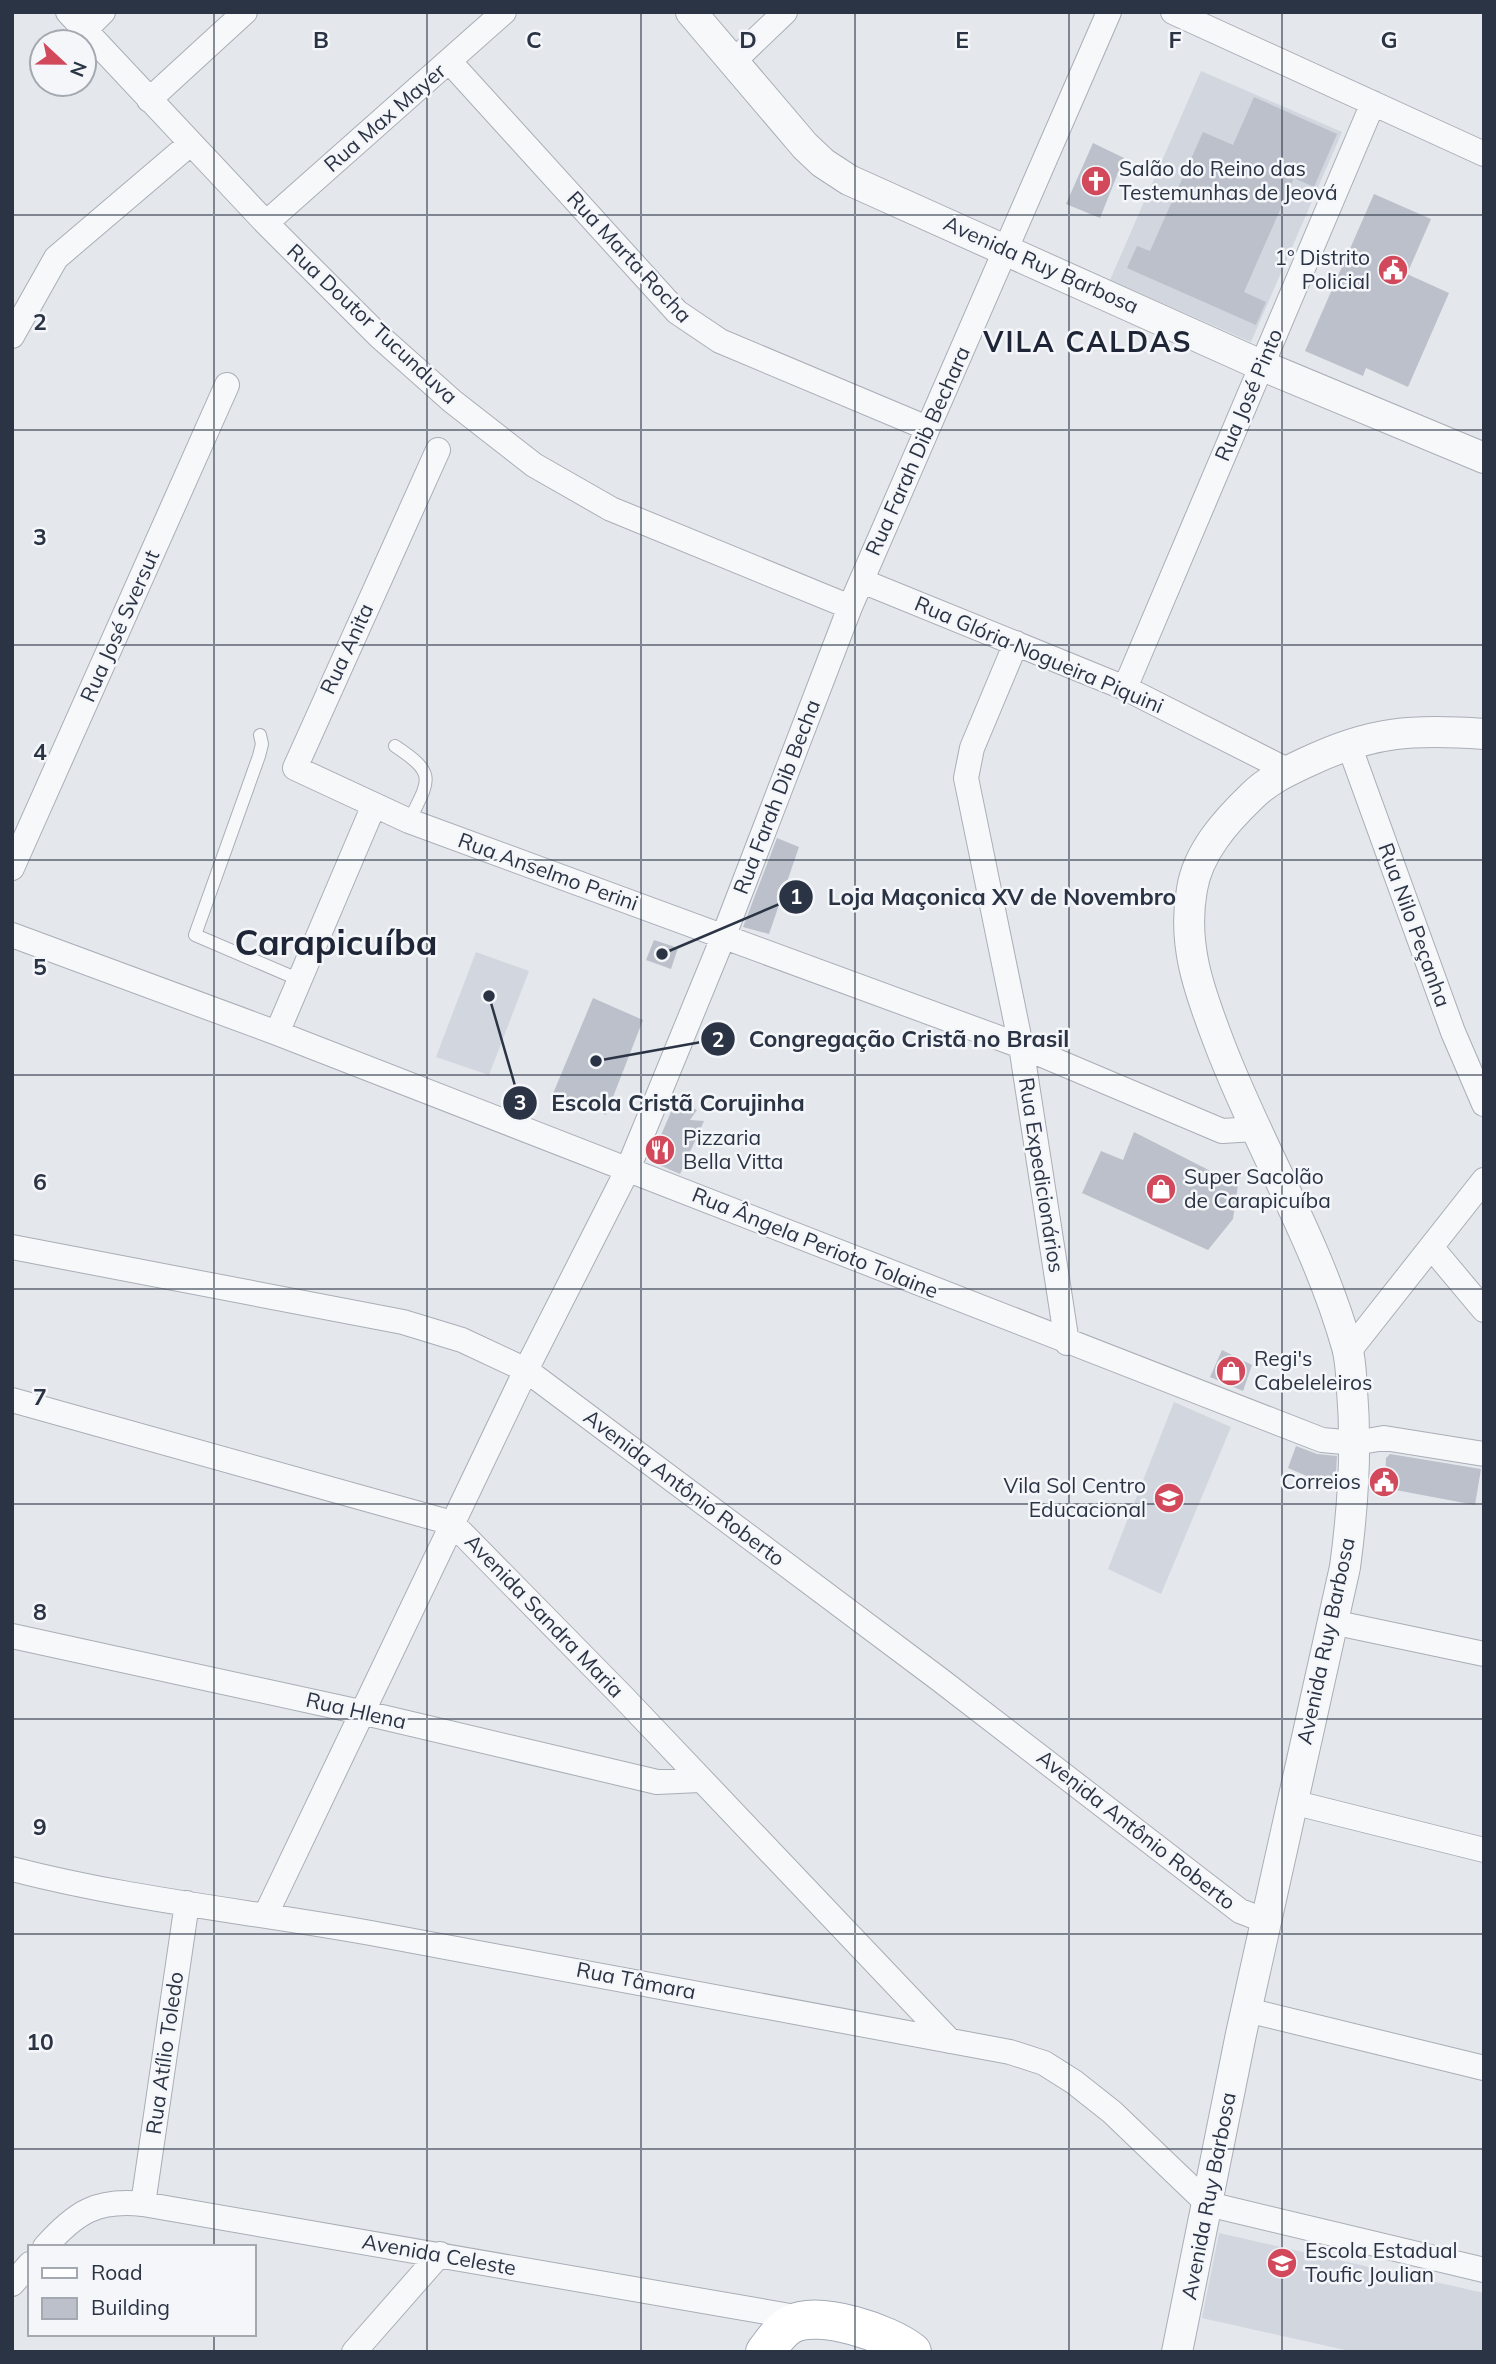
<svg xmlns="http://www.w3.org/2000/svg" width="1496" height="2364" font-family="Mulish,sans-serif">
	<rect width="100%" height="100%" fill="#e4e7ec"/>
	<!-- built -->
	<path fill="#d2d6de" d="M1201 71 1342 132 1251 342 1110 280Z
		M476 952 529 971 489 1075 436 1057Z
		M1174 1402 1231 1427 1161 1594 1108 1569Z
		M1219 2233 1484 2293V2352H1354L1202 2318Z"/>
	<!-- building -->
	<path fill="#bbc0ca" d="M1254 97 1337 134 1314 187 1294 178 1244 292 1266 302 1256 325 1127 268 1137 246 1150 251 1203 132 1233 145Z
		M1093 143 1124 158 1100 218 1066 204Z
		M1374 194 1431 219 1407 274 1449 293 1408 387 1366 368 1363 376 1305 351Z
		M777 838 799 847 769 934 743 927Z
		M654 940 678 948 671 969 646 960Z
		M593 998 643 1020 606 1115 582 1102 552 1096Z
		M676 1100 697 1110 690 1120 704 1121 680 1174 650 1161Z
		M1134 1132 1238 1185 1233 1219 1208 1250 1082 1193 1101 1151 1123 1160Z
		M1222 1350 1252 1365 1243 1391 1210 1377Z
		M1296 1446 1317 1454 1337 1456 1335 1488 1288 1468Z
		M1390 1454 1481 1469 1475 1505 1385 1488 1386 1458Z"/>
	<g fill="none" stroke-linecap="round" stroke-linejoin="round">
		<!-- service casing -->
		<g stroke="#a9aeb7" stroke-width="14">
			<path id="service" d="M260 735 262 744 259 756 195 935 300 980
				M395 746C437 774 430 779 409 821"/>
		</g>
		<!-- minor casing -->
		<g stroke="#a9aeb7" stroke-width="26">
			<path id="minor" d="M68 12 266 223 379 336 452 401 534 465 611 509 850 607
				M1173 12 1484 154
				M85 30 103 12
				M735 60 785 12
				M449 61 677 312 720 341 927 428
				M149 100 245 12
				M266 223 504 12
				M12 336 56 258 191 143
				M438 450 295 768 409 821 1021 1046 1222 1131 1256 1129
				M862 581 1125 688 1289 771
				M1016 643 972 748 966 778 1021 1046 1067 1343
				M1125 688 1373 103
				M1349 745 1453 1032 1484 1104
				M12 868 227 385
				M12 935 277 1033 1322 1440 1355 1443 1384 1438 1484 1454
				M277 1033 374 805
				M12 1247 403 1322 462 1340 526 1370 939 1679 1240 1911 1266 1921
				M1432 1248 1484 1310
				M1349 1351 1484 1180
				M12 1400 452 1523 624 1698 950 2041
				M1332 1622 1484 1654
				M12 1636 365 1713 657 1782 700 1780
				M1292 1802 1484 1850
				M12 1869C131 1900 256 1912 376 1934 588 1972 799 2014 1010 2052L1044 2063 1074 2082 1112 2112 1208 2204 1484 2270
				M266 1914 526 1370 628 1169 724 935 850 607 1109 12
				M1247 2010 1484 2068
				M143 2204 187 1903
				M45 2247C76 2212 97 2199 143 2204L807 2319
				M12 2284 30 2264
				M354 2352 440 2254"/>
		</g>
		<!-- tertiary casing -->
		<g stroke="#a9aeb7" stroke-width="32">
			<path id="tertiary" d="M691 12 805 146 823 163 849 180 1263 366 1484 458
				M1177 2352 1241 2034 1345 1567C1353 1508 1357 1449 1352 1390 1351 1376 1351 1361 1347 1347 1317 1240 1257 1144 1218 1040 1199 990 1182 944 1192 889 1198 852 1226 821 1252 796 1268 780 1286 772 1307 762 1372 731 1413 729 1484 734"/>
		</g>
		<!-- primary casing -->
		<g stroke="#a3abb8" stroke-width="40">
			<path id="primary" d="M765 2352C773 2342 781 2329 792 2324 819 2310 889 2333 912 2352"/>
		</g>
		<!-- service -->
		<use href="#service" stroke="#f7f8fa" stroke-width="12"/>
		<!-- minor -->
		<use href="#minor" stroke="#f7f8fa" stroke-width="24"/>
		<!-- tertiary -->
		<use href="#tertiary" stroke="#f7f8fa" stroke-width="30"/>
		<!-- primary -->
		<use href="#primary" stroke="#fff" stroke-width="38"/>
	</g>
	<!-- grid -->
	<path fill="none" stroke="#2b3445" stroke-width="2" stroke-opacity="0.55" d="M214 12V2247M427 12V2352M641 12V2352M855 12V2352M1069 12V2352M1282 12V2352M12 215H1484M12 430H1484M12 645H1484M12 860H1484M12 1075H1484M12 1289H1484M12 1504H1484M12 1719H1484M12 1934H1484M12 2149H1484M214 2334V2352"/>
	<!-- icons -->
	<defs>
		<g id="church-disc" transform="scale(1.575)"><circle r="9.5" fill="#d1495b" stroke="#f4f6f9"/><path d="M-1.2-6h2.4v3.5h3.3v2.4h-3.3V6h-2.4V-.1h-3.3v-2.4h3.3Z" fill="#fff"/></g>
		<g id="civic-disc" transform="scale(1.575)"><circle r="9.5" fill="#d1495b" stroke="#f4f6f9"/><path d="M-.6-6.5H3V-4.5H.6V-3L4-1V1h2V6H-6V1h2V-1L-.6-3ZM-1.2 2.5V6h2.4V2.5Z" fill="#fff"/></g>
		<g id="restaurant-disc" transform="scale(1.575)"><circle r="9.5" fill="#d1495b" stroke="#f4f6f9"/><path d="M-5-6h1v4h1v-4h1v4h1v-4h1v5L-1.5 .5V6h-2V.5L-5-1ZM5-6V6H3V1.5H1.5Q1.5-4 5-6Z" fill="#fff"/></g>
		<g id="shop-disc" transform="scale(1.575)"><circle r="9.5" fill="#d1495b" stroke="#f4f6f9"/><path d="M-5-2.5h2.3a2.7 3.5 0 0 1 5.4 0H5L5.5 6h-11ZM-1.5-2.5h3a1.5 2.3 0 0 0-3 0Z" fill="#fff"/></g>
		<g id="school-disc" transform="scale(1.575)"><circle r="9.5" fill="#d1495b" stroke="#f4f6f9"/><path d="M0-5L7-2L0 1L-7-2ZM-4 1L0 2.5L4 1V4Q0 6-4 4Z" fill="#fff"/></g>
	</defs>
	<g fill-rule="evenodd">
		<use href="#church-disc" x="1096" y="181"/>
		<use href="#civic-disc" x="1393" y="270"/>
		<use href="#restaurant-disc" x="660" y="1150"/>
		<use href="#shop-disc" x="1161" y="1189"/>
		<use href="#shop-disc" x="1231" y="1371"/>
		<use href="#civic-disc" x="1384" y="1482"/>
		<use href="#school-disc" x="1169" y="1498"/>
		<use href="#school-disc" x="1282" y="2263"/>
	</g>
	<g text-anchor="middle" stroke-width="5" stroke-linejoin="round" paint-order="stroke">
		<!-- street labels -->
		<g font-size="21" fill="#2b3445" stroke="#f4f6f9">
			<text transform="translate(385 118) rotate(-41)" y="7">Rua Max Mayer</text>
			<text transform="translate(629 257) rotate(47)" y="7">Rua Marta Rocha</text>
			<text transform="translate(1041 265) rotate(24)" y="7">Avenida Ruy Barbosa</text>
			<text transform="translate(372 324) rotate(43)" y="7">Rua Doutor Tucunduva</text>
			<text transform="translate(1249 395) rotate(-67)" y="7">Rua José Pinto</text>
			<text transform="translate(918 451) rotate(-66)" y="7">Rua Farah Dib Bechara</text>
			<text transform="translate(120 626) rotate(-66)" y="7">Rua José Sversut</text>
			<text transform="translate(347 649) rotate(-65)" y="7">Rua Anita</text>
			<text transform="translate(1039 655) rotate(23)" y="7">Rua Glória Nogueira Piquini</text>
			<text transform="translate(777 797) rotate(-69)" y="7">Rua Farah Dib Becha</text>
			<text transform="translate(548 872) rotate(20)" y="7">Rua Anselmo Perini</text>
			<text transform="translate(1414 925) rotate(70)" y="7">Rua Nilo Peçanha</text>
			<text transform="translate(1041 1175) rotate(81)" y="7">Rua Expedicionários</text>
			<text transform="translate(815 1243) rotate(22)" y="7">Rua Ângela Perioto Tolaine</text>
			<text transform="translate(684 1488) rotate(37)" y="7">Avenida Antônio Roberto</text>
			<text transform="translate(544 1616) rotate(46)" y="7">Avenida Sandra Maria</text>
			<text transform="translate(1326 1641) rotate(-78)" y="7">Avenida Ruy Barbosa</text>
			<text transform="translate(356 1711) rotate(13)" y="7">Rua Hlena</text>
			<text transform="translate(1136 1830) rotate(38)" y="7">Avenida Antônio Roberto</text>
			<text transform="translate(636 1981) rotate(11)" y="7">Rua Tâmara</text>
			<text transform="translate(165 2053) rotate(-82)" y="7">Rua Atílio Toledo</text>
			<text transform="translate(1209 2196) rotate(-79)" y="7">Avenida Ruy Barbosa</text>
			<text transform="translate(439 2255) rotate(10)" y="7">Avenida Celeste</text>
		</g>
		<!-- poi labels -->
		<g font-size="21" fill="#2b3445" stroke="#f4f6f9" text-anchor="start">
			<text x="1119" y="176">Salão do Reino das<tspan x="1119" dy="24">Testemunhas de Jeová</tspan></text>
			<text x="1370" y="265" text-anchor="end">1º Distrito<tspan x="1370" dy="24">Policial</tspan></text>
			<text x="683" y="1145">Pizzaria<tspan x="683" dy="24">Bella Vitta</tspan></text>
			<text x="1184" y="1184">Super Sacolão<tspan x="1184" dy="24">de Carapicuíba</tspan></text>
			<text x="1254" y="1366">Regi's<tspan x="1254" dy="24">Cabeleleiros</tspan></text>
			<text x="1361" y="1489" text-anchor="end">Correios</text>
			<text x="1146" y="1493" text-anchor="end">Vila Sol Centro<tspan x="1146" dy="24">Educacional</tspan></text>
			<text x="1305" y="2258">Escola Estadual<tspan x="1305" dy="24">Toufic Joulian</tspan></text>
		</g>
		<!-- district labels -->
		<g font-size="28" font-weight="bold" letter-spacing="2" fill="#1d2536" stroke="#f4f6f9">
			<text x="1088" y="352">VILA CALDAS</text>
		</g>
		<!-- town labels -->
		<g font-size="35" font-weight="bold" fill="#1d2536" stroke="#f4f6f9">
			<text x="336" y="955">Carapicuíba</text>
		</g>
	</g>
	<g font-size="23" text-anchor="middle" font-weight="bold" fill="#2b3445" stroke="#f4f6f9" stroke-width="5" stroke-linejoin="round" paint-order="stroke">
		<text x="321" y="48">B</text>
		<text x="534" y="48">C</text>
		<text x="748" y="48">D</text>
		<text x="962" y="48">E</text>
		<text x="1175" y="48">F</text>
		<text x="1389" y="48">G</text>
		<text x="40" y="330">2</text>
		<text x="40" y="545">3</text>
		<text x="40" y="760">4</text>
		<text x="40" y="975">5</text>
		<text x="40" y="1190">6</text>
		<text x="40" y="1405">7</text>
		<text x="40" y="1620">8</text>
		<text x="40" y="1835">9</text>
		<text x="40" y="2050">10</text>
	</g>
	<!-- callouts -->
	<path fill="none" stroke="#2b3445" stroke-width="2.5" d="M662 954L796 897M596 1061L718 1039M489 996L520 1103"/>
	<g fill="#2b3445" stroke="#f4f6f9" stroke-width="2.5">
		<circle cx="662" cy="954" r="7"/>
		<circle cx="596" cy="1061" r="7"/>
		<circle cx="489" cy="996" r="7"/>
		<circle cx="796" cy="897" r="18"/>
		<circle cx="718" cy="1039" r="18"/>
		<circle cx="520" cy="1103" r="18"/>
	</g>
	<g font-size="21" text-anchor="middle" font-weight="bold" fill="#fff">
		<text x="796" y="904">1</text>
		<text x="718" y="1047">2</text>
		<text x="520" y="1110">3</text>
	</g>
	<g font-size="23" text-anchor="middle" font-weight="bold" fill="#2b3445" stroke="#f4f6f9" stroke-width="5" stroke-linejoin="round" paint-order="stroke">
		<text x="1002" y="905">Loja Maçonica XV de Novembro</text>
		<text x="909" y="1047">Congregação Cristã no Brasil</text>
		<text x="678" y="1111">Escola Cristã Corujinha</text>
	</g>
	<!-- border -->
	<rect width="1496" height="2364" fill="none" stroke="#2b3445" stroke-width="28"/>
	<!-- legend -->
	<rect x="28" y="2245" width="228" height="91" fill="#f4f6f9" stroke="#a4a8b1" stroke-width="2"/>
	<rect x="42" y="2268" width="35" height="10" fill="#ffffff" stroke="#a4a8b1" stroke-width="2"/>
	<text x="91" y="2280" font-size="21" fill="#2b3445">Road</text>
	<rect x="42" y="2298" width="35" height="21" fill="#bbc0ca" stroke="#a4a8b1" stroke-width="2"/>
	<text x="91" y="2315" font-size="21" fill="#2b3445">Building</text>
	<!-- north arrow -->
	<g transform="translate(63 63) rotate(112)"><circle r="33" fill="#f4f6f9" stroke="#a4a8b1" stroke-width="2"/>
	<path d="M0-5L12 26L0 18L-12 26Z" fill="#d1495b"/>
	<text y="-10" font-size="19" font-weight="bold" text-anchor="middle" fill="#2b3445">N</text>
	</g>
</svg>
